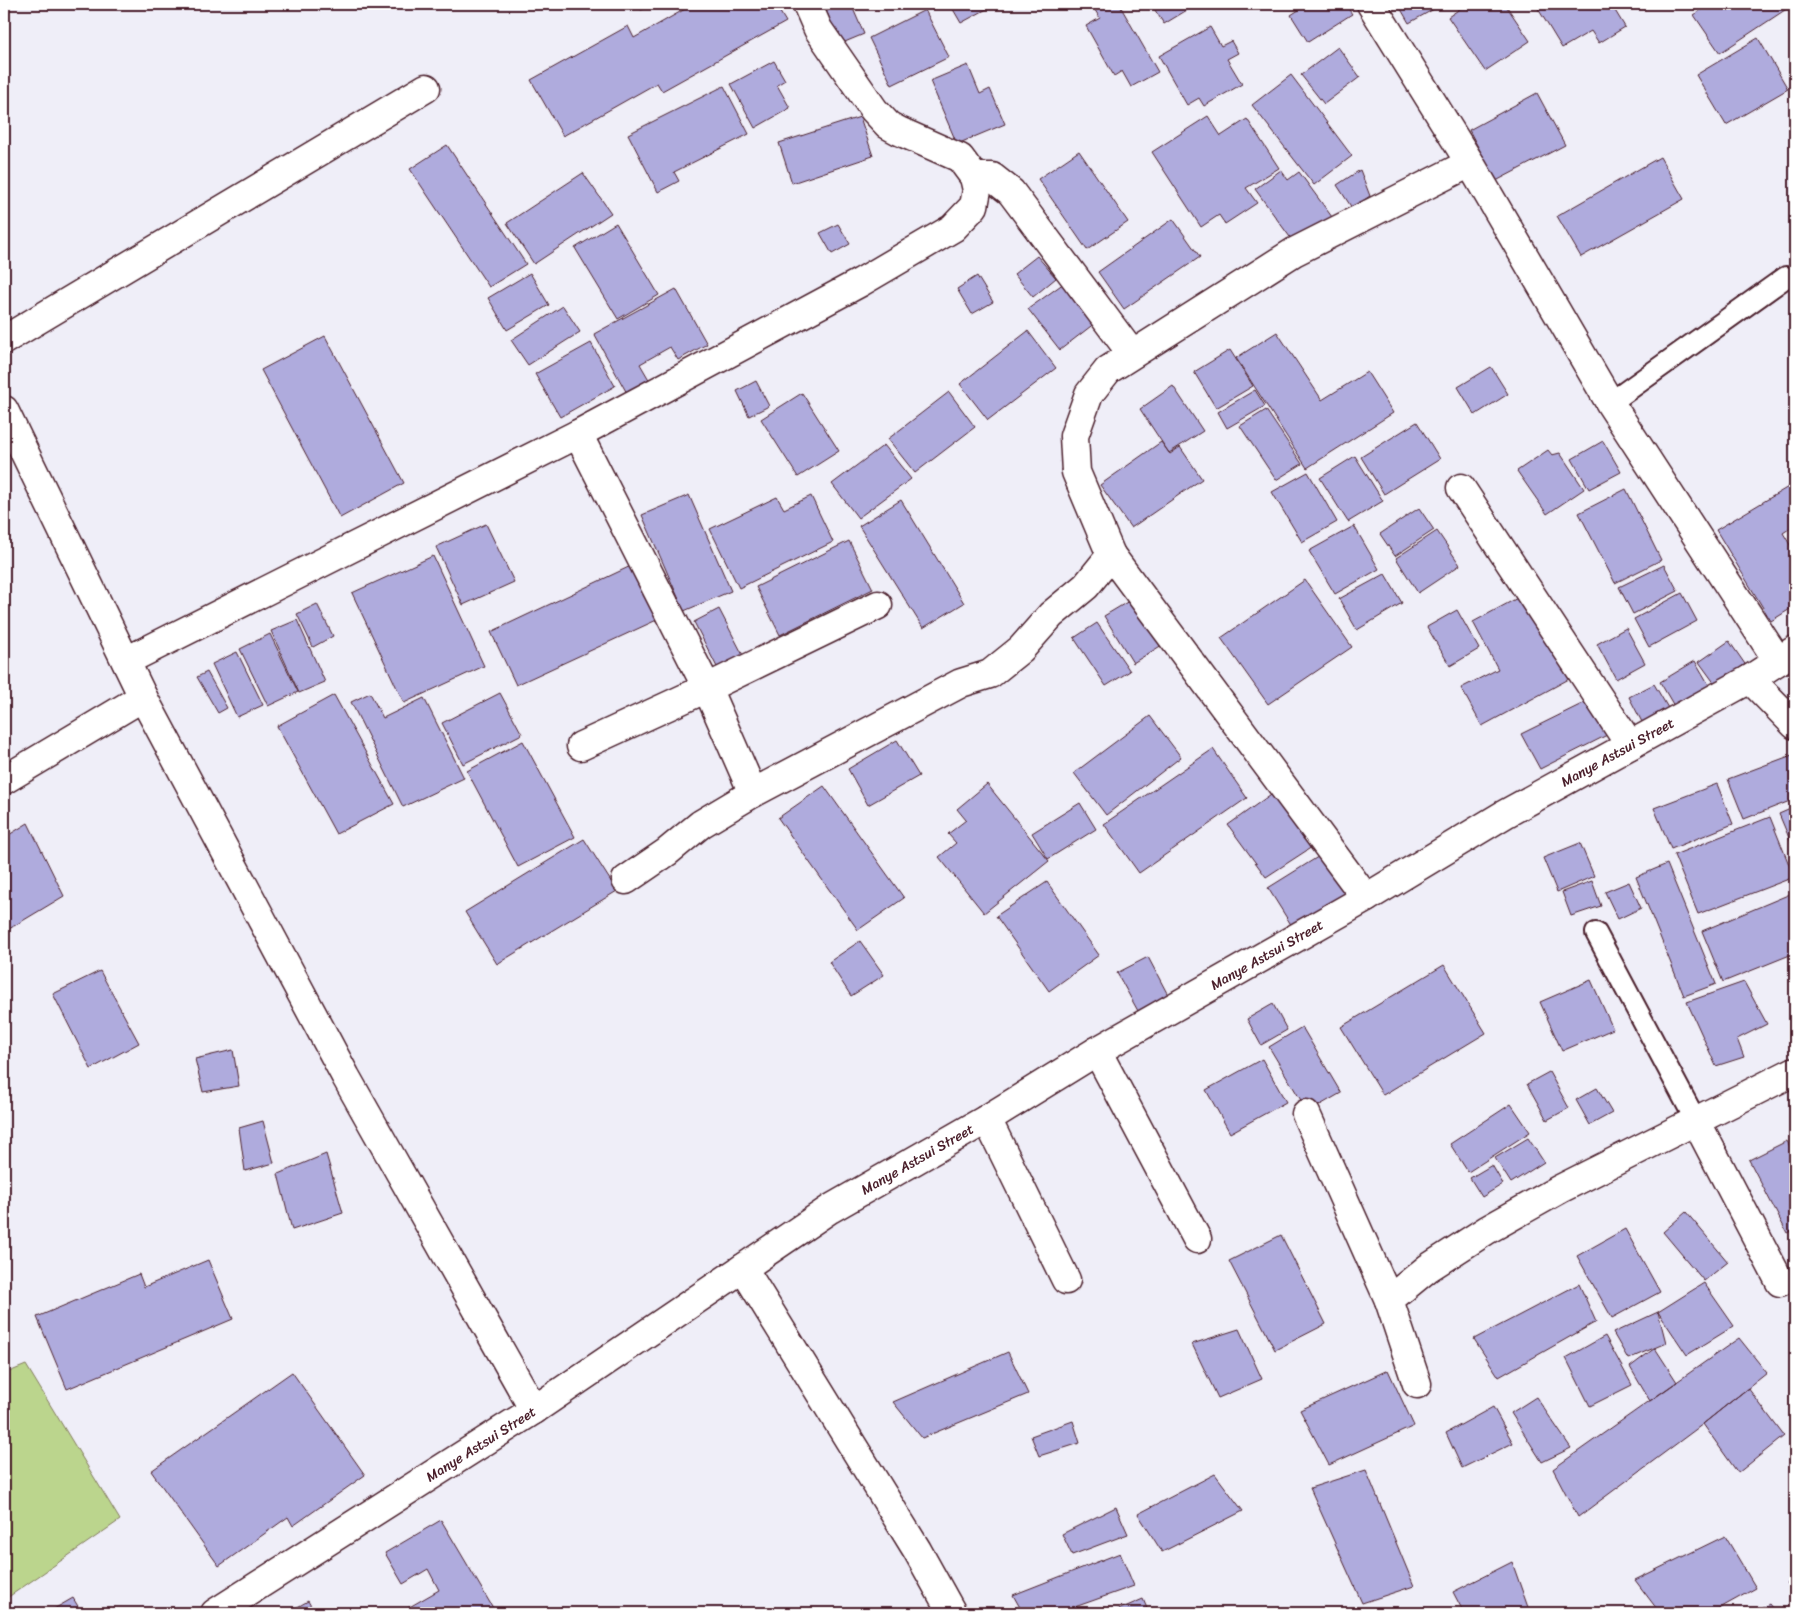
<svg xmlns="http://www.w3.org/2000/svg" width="1799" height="1617" font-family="Sriracha,sans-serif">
	<rect width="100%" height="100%" fill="#efeef8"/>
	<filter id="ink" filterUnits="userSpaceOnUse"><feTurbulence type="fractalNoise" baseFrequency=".02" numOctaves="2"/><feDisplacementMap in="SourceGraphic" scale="10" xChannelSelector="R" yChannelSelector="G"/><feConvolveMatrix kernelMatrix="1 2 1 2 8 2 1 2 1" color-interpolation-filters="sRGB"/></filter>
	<g filter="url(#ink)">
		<!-- green -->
		<path fill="#bbd58d" stroke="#827a5c" d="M26 1365 120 1520 4 1600V1374Z"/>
		<!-- building -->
		<path fill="#afabdd" stroke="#4a1f2b" d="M638 4H655L641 10Z
			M694 4H775L786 22 662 91 657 83 563 136 531 80 628 26 634 38Z
			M842 4H851L864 34 840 44 826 10Z
			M950 4H996L961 23Z
			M1091 4H1119L1158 72 1131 87 1122 71 1114 76 1086 26 1100 18Z
			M1151 4H1197L1164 24Z
			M1308 4H1345L1352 14 1308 42 1291 15Z
			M1398 4H1443L1409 23Z
			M1467 4H1505L1530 41 1485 71 1448 17Z
			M1543 4H1611L1625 27 1599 43 1591 31 1562 48 1537 7Z
			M1710 4H1794L1720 53 1694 15Z
			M925 10 949 57 892 85 869 38Z
			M1210 27 1221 46 1231 41 1238 53 1227 59 1242 84 1204 106 1199 98 1187 105 1159 56Z
			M1758 38 1788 89 1726 125 1696 75Z
			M1338 47 1360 77 1324 104 1301 75Z
			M774 61 785 80 777 85 790 108 755 128 731 84Z
			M968 65 980 94 990 89 1005 124 957 144 930 81Z
			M1291 75 1352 156 1314 185 1252 105Z
			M724 86 749 134 674 172 679 181 658 192 628 134Z
			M1537 93 1565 145 1496 181 1469 130Z
			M1208 116 1221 136 1247 119 1279 168 1246 188 1257 203 1225 224 1219 215 1201 227 1152 152Z
			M860 117 873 156 792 183 779 143Z
			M447 145 526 264 489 287 410 169Z
			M1079 151 1128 222 1087 250 1038 179Z
			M1660 157 1684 199 1581 257 1557 216Z
			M1281 170 1288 180 1299 172 1332 217 1295 244 1255 189Z
			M1360 170 1370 196 1352 208 1337 185Z
			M583 173 611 213 534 264 507 223Z
			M1173 219 1200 257 1124 309 1098 272Z
			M616 223 659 295 618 319 575 248Z
			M838 224 850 244 832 254 820 233Z
			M1037 256 1056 278 1033 297 1014 274Z
			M530 273 549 305 507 330 488 298Z
			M977 276 993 302 972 314 957 289Z
			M1064 283 1095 323 1060 350 1028 309Z
			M676 289 707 344 678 360 670 347 640 364 651 383 628 395 594 334Z
			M563 306 580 332 528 365 511 340Z
			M1028 331 1056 368 988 420 960 384Z
			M1277 332 1322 400 1367 372 1393 413 1307 468 1236 358Z
			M325 336 404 483 340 518 261 370Z
			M591 343 615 386 560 417 535 374Z
			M1230 350 1253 386 1216 408 1194 372Z
			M1491 367 1508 394 1475 415 1458 387Z
			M756 381 769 406 749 416 737 391Z
			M1173 386 1203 431 1169 453 1140 409Z
			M1255 390 1265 406 1227 428 1218 412Z
			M949 392 975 427 915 473 888 439Z
			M802 393 839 451 798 477 761 419Z
			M1266 410 1302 464 1276 480 1240 426Z
			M1417 422 1440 459 1384 494 1361 457Z
			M1603 441 1621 472 1589 489 1572 459Z
			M1161 442 1170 454 1180 447 1202 479 1131 528 1100 485Z
			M884 445 911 479 858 518 832 484Z
			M1548 450 1552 455 1560 453 1584 489 1547 514 1517 471Z
			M1355 456 1383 501 1348 522 1320 478Z
			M1308 472 1337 522 1302 542 1272 492Z
			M1795 483V525L1783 533 1795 553V606L1771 621 1716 530Z
			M1626 489 1661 560 1615 583 1579 513Z
			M689 495 731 591 684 611 642 515Z
			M811 496 833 542 739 588 710 529 777 497 784 509Z
			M901 500 964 603 923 628 859 526Z
			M1419 508 1434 530 1395 556 1380 534Z
			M486 524 514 582 463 605 436 547Z
			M1354 526 1379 569 1335 594 1309 551Z
			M1437 531 1460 565 1418 593 1396 558Z
			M849 541 873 589 780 635 756 587Z
			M433 556 484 666 404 703 352 593Z
			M635 564 661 618 516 685 491 632Z
			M1664 565 1678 591 1633 614 1619 587Z
			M1385 574 1402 603 1357 630 1339 599Z
			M1305 580 1352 647 1268 704 1221 638Z
			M1682 593 1697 621 1649 647 1634 619Z
			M1523 595 1569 679 1482 726 1461 688 1498 669 1473 622Z
			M1134 598 1162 645 1133 663 1104 616Z
			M317 604 333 636 313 647 297 614Z
			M719 609 746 661 721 675 694 622Z
			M1457 610 1479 649 1450 666 1427 627Z
			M297 620 325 682 299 693 271 631Z
			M1097 623 1130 671 1106 686 1074 638Z
			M1626 628 1645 663 1616 679 1597 644Z
			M270 634 298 692 268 706 240 649Z
			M1729 641 1747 667 1718 688 1699 662Z
			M237 652 263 705 237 717 212 664Z
			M1695 661 1709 685 1674 706 1660 682Z
			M207 672 227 708 218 713 197 677Z
			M1654 684 1668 708 1642 722 1629 697Z
			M370 693 383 718 424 698 464 778 403 807 351 702Z
			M500 693 522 734 463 764 442 723Z
			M334 695 394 804 336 834 277 726Z
			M1596 697 1613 732 1540 769 1521 734Z
			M1150 716 1181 757 1106 815 1074 773Z
			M897 740 919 776 868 805 848 769Z
			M523 741 575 837 518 867 467 771Z
			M1213 749 1247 798 1139 873 1104 824Z
			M1792 755 1795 764V799L1744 819 1728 779Z
			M987 784 1049 861 984 913 939 857 956 843 948 834 966 820 957 809Z
			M1717 784 1733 824 1671 849 1654 808Z
			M824 786 904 898 858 930 778 818Z
			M1274 792 1312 847 1266 877 1228 825Z
			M1080 803 1096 829 1048 859 1032 833Z
			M1795 807V852L1779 814Z
			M1770 817 1794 877 1698 914 1674 855Z
			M28 823 64 896 4 932V838Z
			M584 839 617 891 497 964 465 912Z
			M1580 843 1594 876 1557 892 1543 858Z
			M1321 855 1348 897 1295 931 1268 888Z
			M1667 864 1716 984 1684 996 1636 877Z
			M1592 881 1601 906 1571 916 1562 892Z
			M1047 882 1099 955 1049 991 996 916Z
			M1629 882 1641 908 1618 919 1605 892Z
			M1795 892V953L1723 982 1702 931Z
			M860 941 884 975 851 996 829 962Z
			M1148 957 1168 995 1138 1011 1117 973Z
			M1444 965 1486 1033 1383 1095 1341 1027Z
			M100 971 139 1043 91 1069 53 994Z
			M1591 980 1613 1029 1562 1051 1540 1002Z
			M1744 982 1767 1024 1737 1039 1744 1057 1716 1066 1687 1002Z
			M1273 1004 1287 1030 1261 1045 1247 1019Z
			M1302 1027 1341 1093 1308 1112 1269 1047Z
			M233 1050 239 1086 203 1092 195 1059Z
			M1262 1059 1286 1102 1230 1133 1206 1090Z
			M1549 1072 1569 1108 1547 1120 1527 1084Z
			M1597 1088 1612 1113 1590 1125 1576 1100Z
			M1511 1104 1530 1132 1468 1172 1450 1144Z
			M263 1121 274 1163 245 1171 239 1128Z
			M1795 1130V1143L1789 1133Z
			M1528 1138 1544 1162 1511 1183 1495 1158Z
			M1787 1141 1795 1156V1229L1787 1233 1749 1160Z
			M326 1154 343 1213 292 1230 278 1174Z
			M1492 1165 1503 1184 1482 1197 1470 1178Z
			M1686 1212 1728 1262 1704 1281 1663 1232Z
			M1625 1229 1660 1292 1612 1318 1577 1256Z
			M1281 1235 1326 1324 1275 1350 1229 1261Z
			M208 1260 233 1319 67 1389 37 1317 139 1274 144 1287Z
			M1704 1283 1734 1326 1687 1355 1658 1312Z
			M1579 1284 1596 1322 1499 1377 1474 1339Z
			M1658 1312 1666 1343 1628 1359 1613 1333Z
			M1239 1329 1262 1379 1218 1398 1192 1344Z
			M1605 1336 1632 1385 1590 1406 1566 1358Z
			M1739 1338 1767 1373 1703 1424 1578 1517 1553 1469Z
			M1655 1348 1677 1382 1650 1401 1630 1367Z
			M1008 1352 1028 1394 922 1438 893 1402Z
			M1388 1370 1414 1426 1329 1465 1300 1410Z
			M292 1372 365 1475 293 1526 288 1517 219 1566 151 1471Z
			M1748 1388 1784 1436 1738 1473 1703 1424Z
			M1536 1397 1571 1448 1542 1462 1511 1413Z
			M1493 1407 1513 1443 1462 1468 1446 1433Z
			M1073 1421 1080 1443 1039 1456 1031 1436Z
			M1366 1470 1414 1586 1362 1603 1310 1488Z
			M1215 1474 1243 1511 1162 1552 1138 1514Z
			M1116 1507 1128 1534 1072 1555 1062 1534Z
			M441 1520 496 1613H409L406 1609 439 1590 428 1569 403 1584 385 1553Z
			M1725 1536 1756 1588 1711 1613H1660L1635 1580Z
			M1120 1553 1134 1586 1058 1613H1023L1013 1595Z
			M1512 1562 1530 1613H1464L1453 1592Z
			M1795 1576V1592L1786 1583Z
			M73 1598 82 1613H47Z
			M1143 1599 1149 1613H1111Z
			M308 1601 315 1613H287Z
			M1769 1604 1776 1613H1754Z"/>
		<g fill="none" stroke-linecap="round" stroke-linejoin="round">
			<!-- service casing -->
			<g stroke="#4a1f2b" stroke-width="24">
				<path id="service" d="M1610 403 1786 277
					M1596 933 1696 1121"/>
			</g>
			<!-- minor casing -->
			<g stroke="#4a1f2b" stroke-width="31">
				<g id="minor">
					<path d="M1371 4 1470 163 1610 403 1778 661"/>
					<path d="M974 177H992L1011 192 1132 354"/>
					<path d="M4 340 426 88"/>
					<path d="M4 410 143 697 346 1077 534 1410"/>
					<path d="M578 434 707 688 753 793"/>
					<path d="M1461 488 1630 745"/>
					<path d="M1111 555 1366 898"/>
					<path d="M126 661 578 434 861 282 953 228 974 206 977 190 974 177 960 158 899 131 888 125 874 110 818 29 807 4"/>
					<path d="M1750 679 1795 725"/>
					<path d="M581 746 707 688 878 605"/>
					<path d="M4 780 143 697"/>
					<path d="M626 880 667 852 701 824 753 793 961 683 990 674 1021 649 1051 615 1086 586 1111 555 1076 472 1074 436 1089 394 1108 370 1294 252 1470 163"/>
					<path d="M1097 1051 1197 1239"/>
					<path d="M1306 1114 1389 1300"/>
					<path d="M987 1119 1066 1280"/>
					<path d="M1696 1121 1780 1282"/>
					<path d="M1417 1384 1389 1300 1428 1268 1487 1230 1560 1189 1795 1071"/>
					<path id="s1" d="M215 1613 534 1410 743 1268"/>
					<path id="s2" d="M952 1613 917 1550 743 1268 830 1209 987 1119 1097 1051 1366 898 1505 814 1750 679 1795 650"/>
				</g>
			</g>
			<!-- service -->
			<use href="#service" stroke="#fff" stroke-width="20"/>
			<!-- minor -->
			<use href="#minor" stroke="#fff" stroke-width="28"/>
		</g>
	</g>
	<g text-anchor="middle" stroke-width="4" stroke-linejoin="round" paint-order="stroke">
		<!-- street labels -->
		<g font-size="14" fill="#4a1f2b" stroke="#fff">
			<text dy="5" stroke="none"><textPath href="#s2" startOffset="1419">Manye Astsui Street</textPath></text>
			<text dy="5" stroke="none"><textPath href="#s2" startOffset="1014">Manye Astsui Street</textPath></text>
			<text dy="5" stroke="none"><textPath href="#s2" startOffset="609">Manye Astsui Street</textPath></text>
			<text dy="5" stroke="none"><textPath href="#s1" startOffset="315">Manye Astsui Street</textPath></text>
		</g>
	</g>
	<!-- margin -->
	<rect width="1799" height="1617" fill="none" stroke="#fff" stroke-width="20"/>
	<rect x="10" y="10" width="1779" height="1597" fill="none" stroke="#4a1f2b" stroke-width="2" filter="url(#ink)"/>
</svg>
